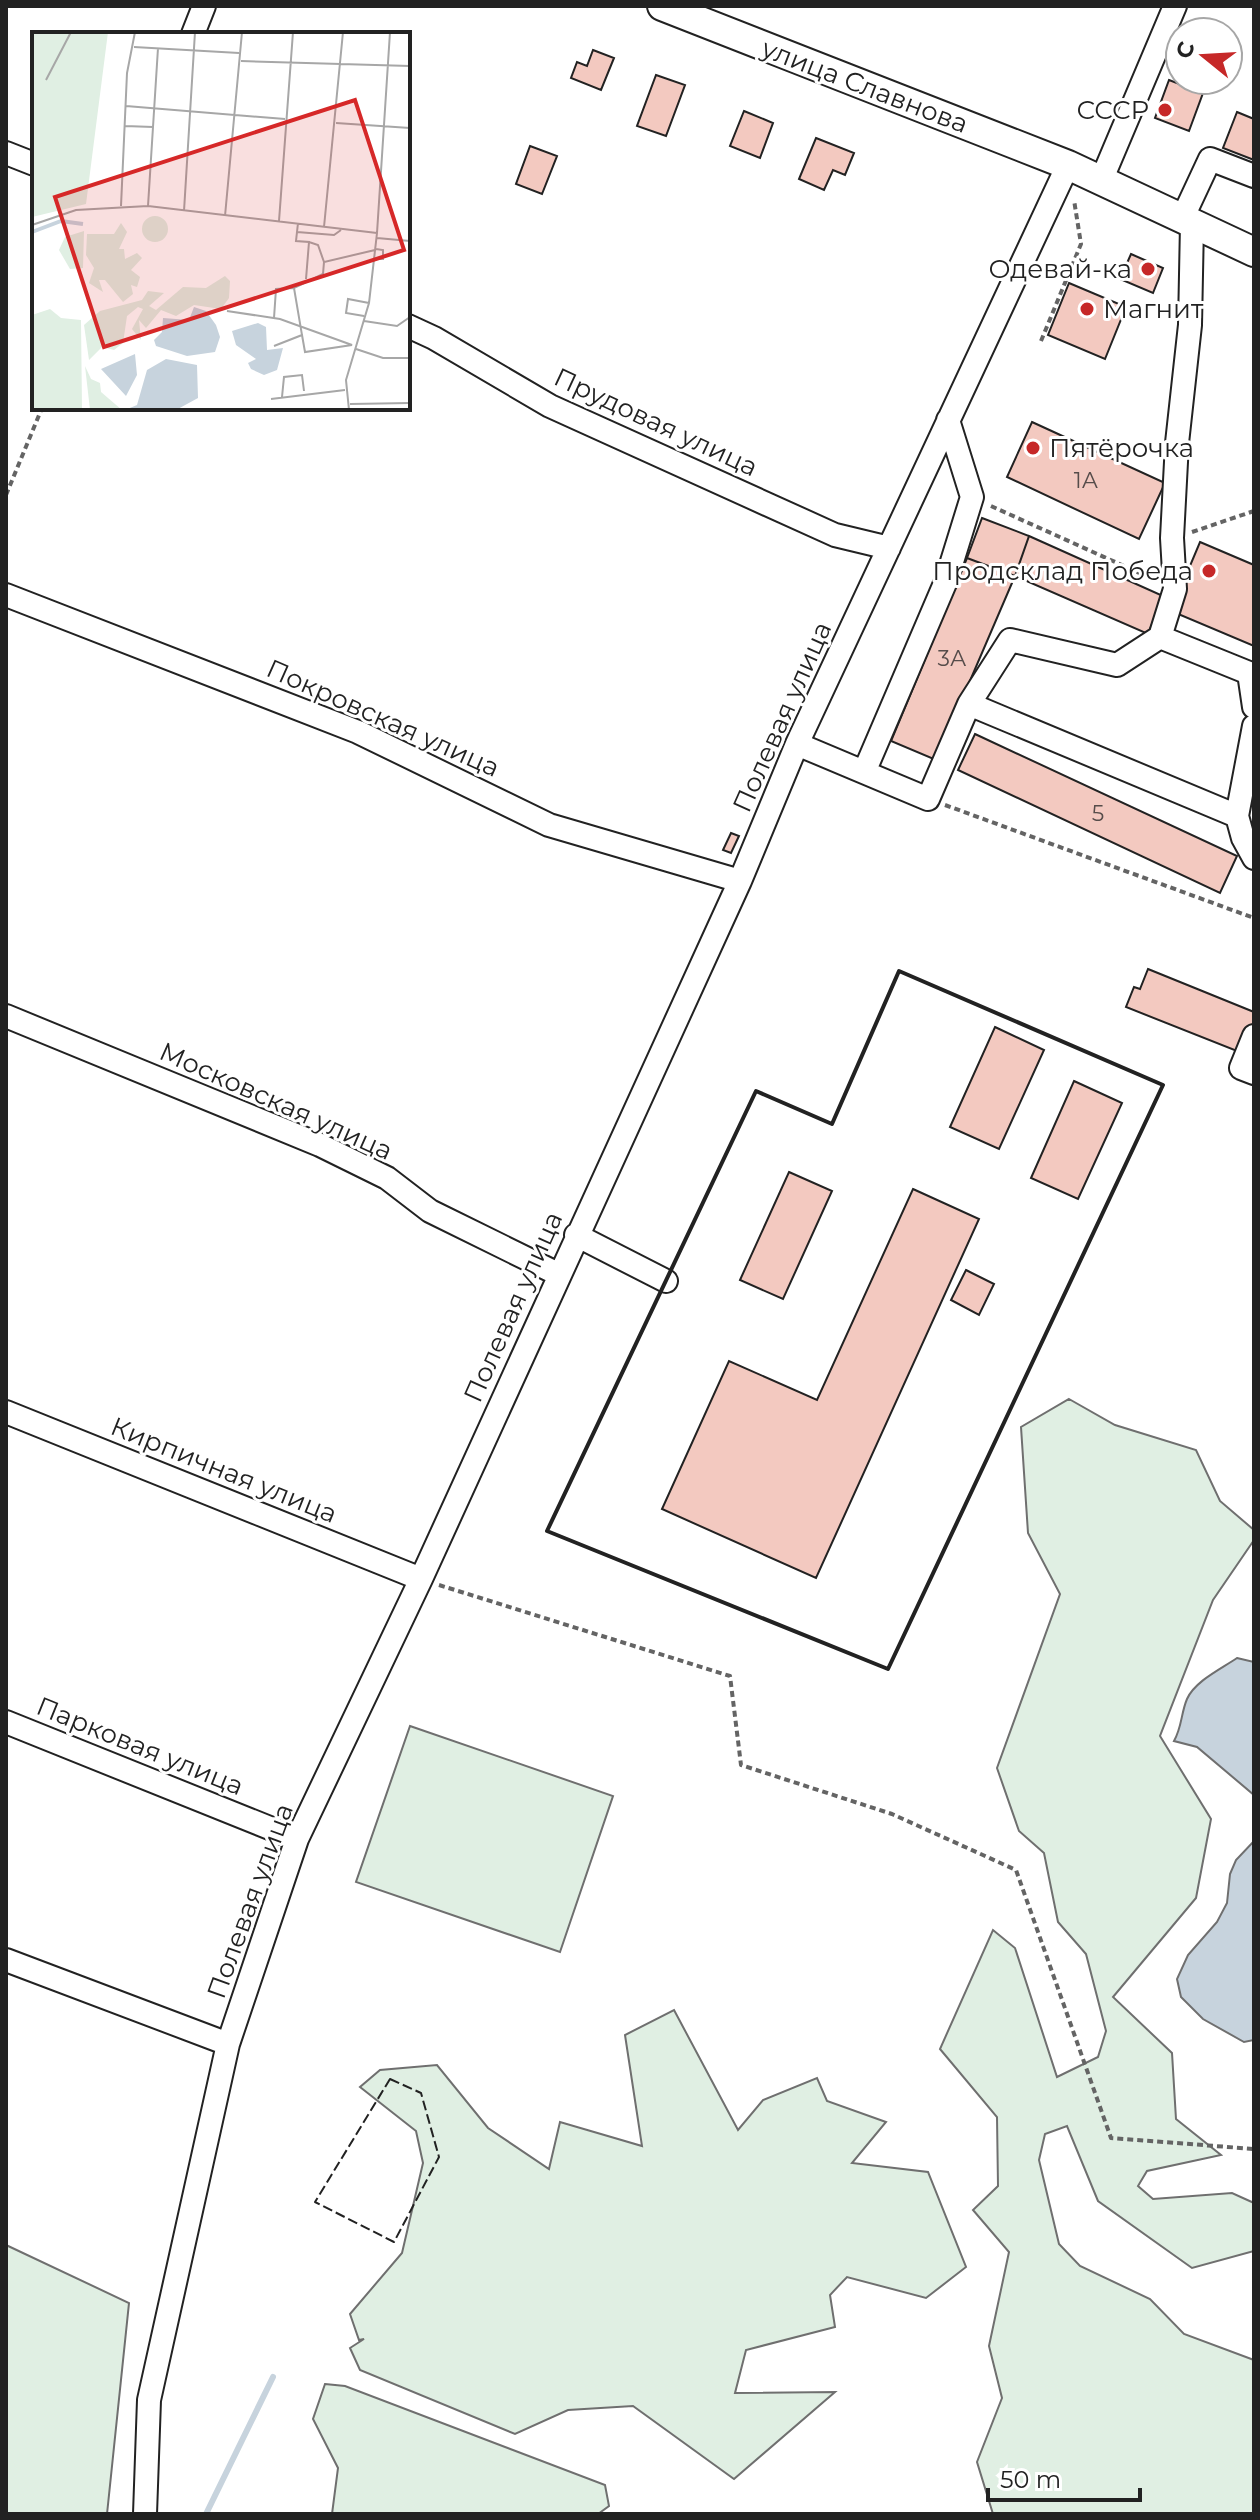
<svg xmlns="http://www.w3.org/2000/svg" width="1260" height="2520" font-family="Montserrat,sans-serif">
	<rect width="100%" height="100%" fill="#fff"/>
	<!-- green -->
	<path fill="#e0efe3" stroke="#6f6f6f" stroke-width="2" d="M1069 1399 1115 1425 1196 1450 1220 1501 1254 1530V1540L1213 1600 1160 1736 1211 1819 1196 1898 1113 1997 1172 2053 1176 2119 1221 2155 1147 2171 1138 2186 1153 2199 1232 2193 1254 2203V2251L1192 2268 1098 2201 1067 2126 1045 2134 1039 2160 1059 2244 1080 2266 1150 2299 1184 2334 1254 2360V2514H993L977 2462 1002 2398 989 2346 1009 2252 973 2210 998 2186 997 2117 940 2049 993 1930 1015 1948 1057 2077 1098 2057 1106 2031 1086 1954 1058 1922 1044 1853 1019 1831 997 1768 1060 1594 1028 1533 1021 1427Z
		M410 1726 613 1796 560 1952 356 1882Z
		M674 2010 738 2130 763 2100 817 2078 827 2101 886 2122 852 2163 928 2172 966 2267 926 2298 847 2277 830 2295 835 2327 746 2350 735 2393 835 2392 734 2479 633 2406 568 2410 515 2434 360 2370 350 2348 364 2339 359 2340 350 2314 402 2253 423 2163 416 2131 360 2087 380 2070 437 2065 488 2128 549 2169 560 2122 642 2146 625 2035Z
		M6 2245 129 2303 107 2514H6Z
		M325 2384 345 2386 605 2485 609 2506 598 2514H332L338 2468 313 2419Z"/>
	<!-- water -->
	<path fill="#c7d3dd" stroke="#6f6f6f" stroke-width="2" d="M1237 1658 1254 1662V1795L1197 1747 1174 1741C1182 1727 1181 1713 1187 1699 1195 1681 1221 1669 1237 1658Z
		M1254 1841V2040L1244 2042 1203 2019 1181 1997 1177 1979 1188 1955 1217 1922 1227 1903 1230 1874 1236 1860Z"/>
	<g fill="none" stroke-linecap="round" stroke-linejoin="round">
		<!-- stream -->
		<path stroke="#c7d3dd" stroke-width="6" d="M206 2514 273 2377"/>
	</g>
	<!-- building -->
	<path fill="#f3c9c0" stroke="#222" stroke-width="2" d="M593 50 614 58 601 90 571 78 577 62 587 66Z
		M656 75 685 85 666 136 637 126Z
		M1169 80 1203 93 1189 131 1155 118Z
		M744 111 773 123 760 158 730 146Z
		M1237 112 1254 119V160L1223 148Z
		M816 138 854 153 845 175 833 170 824 190 799 179Z
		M530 146 557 156 542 194 516 184Z
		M1131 254 1163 268 1153 293 1120 279Z
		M1069 283 1126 307 1105 359 1048 335Z
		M1032 422 1165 483 1139 539 1007 477Z
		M982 518 1029 536 1015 576 967 558Z
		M1029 536 1163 596 1148 634 1015 576Z
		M1200 542 1254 565V646L1171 611Z
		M967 558 1015 576 936 760 891 741Z
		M975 734 1237 856 1220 893 958 770Z
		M731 833 739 836 731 853 723 850Z
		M1148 969 1254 1012V1024L1242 1053 1126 1007 1134 987 1140 989Z
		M995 1027 1044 1050 999 1149 950 1127Z
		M1074 1081 1122 1103 1078 1199 1031 1178Z
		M789 1172 832 1191 783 1299 740 1280Z
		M913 1189 979 1219 816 1578 662 1509 729 1361 817 1400Z
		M966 1270 994 1284 979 1315 951 1300Z"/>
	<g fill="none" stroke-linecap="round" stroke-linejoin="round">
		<!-- minor casing -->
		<g stroke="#222" stroke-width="26">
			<path id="minor" d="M193 34 204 6
				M6 153 34 164
				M1101 181 1175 6
				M1182 219 1210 159 1254 176
				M1192 224 1190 325 1177 443 1172 538 1175 589 1160 637 1249 673 1254 707
				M408 326 434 338 550 406 835 535 889 548
				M6 595 358 732 549 825 740 881
				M969 704 1010 640 1117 665 1160 637
				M1254 726 1237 816 1243 838 1254 858
				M797 744 928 799 969 704 1237 816
				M865 770 946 581 972 497 948 420
				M6 1016 320 1145 387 1178 430 1211 558 1274
				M1254 1036 1241 1068 1254 1073
				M576 1235 666 1281
				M6 1412 421 1579
				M6 1722 297 1839
				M6 1960 228 2044
				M145 2514 149 2400 228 2044 297 1839 421 1579 740 881 797 744 1068 165"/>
		</g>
		<!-- major casing -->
		<g stroke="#222" stroke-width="32">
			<path id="major" d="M662 6 1068 165 1254 252"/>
		</g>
		<!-- path -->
		<path stroke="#646464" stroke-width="4" stroke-dasharray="6 4" stroke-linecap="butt" d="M1041 341 1081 244 1074 200
			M6 495 42 408
			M991 506 1155 580
			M1192 532 1254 511
			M945 805 1254 918
			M439 1585 730 1676 741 1765 892 1814 1016 1870 1111 2138 1254 2149"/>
		<!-- minor -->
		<use href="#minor" stroke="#fff" stroke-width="22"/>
		<!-- major -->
		<use href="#major" stroke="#fff" stroke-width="28"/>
		<!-- fence -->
		<path stroke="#222" stroke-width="2" stroke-dasharray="10 4" stroke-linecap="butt" d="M390 2079 421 2093 439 2157 394 2242 315 2202Z"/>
		<!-- wall -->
		<path stroke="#222" stroke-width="4" d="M899 971 1163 1085 888 1669 547 1531 756 1091 832 1124Z"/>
	</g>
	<!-- markers -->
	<g fill="#c62828" stroke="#fff" stroke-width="3">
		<circle cx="1165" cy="110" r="8"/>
		<circle cx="1148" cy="269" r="8"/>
		<circle cx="1087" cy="309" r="8"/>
		<circle cx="1033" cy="448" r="8"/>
		<circle cx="1209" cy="571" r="8"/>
	</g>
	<g text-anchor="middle" stroke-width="6" stroke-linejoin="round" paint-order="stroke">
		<!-- number labels -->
		<g font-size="22" fill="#564c4a">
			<text x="1086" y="488">1А</text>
			<text x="952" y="666">3А</text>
			<text x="1098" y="821">5</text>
		</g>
		<!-- street labels -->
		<g font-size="26" fill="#222" stroke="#fff">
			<text transform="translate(865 86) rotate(21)" y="9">улица Славнова</text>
			<text transform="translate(656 422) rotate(25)" y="9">Прудовая улица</text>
			<text transform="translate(782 717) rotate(-66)" y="9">Полевая улица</text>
			<text transform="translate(383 718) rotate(24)" y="9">Покровская улица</text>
			<text transform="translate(276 1101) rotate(24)" y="9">Московская улица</text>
			<text transform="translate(513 1307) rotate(-66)" y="9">Полевая улица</text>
			<text transform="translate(224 1470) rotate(22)" y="9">Кирпичная улица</text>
			<text transform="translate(140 1746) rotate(22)" y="9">Парковая улица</text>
			<text transform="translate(250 1901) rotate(-70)" y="9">Полевая улица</text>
		</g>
		<!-- poi labels -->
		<g font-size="26" fill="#222" stroke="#fff" text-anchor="end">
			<text x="1149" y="119">СССР</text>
			<text x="1132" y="278">Одевай-ка</text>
			<text x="1103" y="318" text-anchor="start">Магнит</text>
			<text x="1049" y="457" text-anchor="start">Пятёрочка</text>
			<text x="1193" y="580">Продсклад Победа</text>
		</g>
	</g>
	<!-- overview -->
	<g transform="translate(32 32)">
		<rect width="378" height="378" fill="#fff"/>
		<path d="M0 0H76L54 172 0 185ZM110 197a13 13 0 1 1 26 0a13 13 0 1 1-26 0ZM89 191 95 200 87 217H92L93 227 105 221 110 226 99 238 108 245 105 255 99 253 101 262 91 270 73 248H67L71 260 57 251 62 236 54 223 55 202H82ZM52 199 51 236 38 237 27 218 33 205ZM193 244 198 249 197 266 189 277 162 273 144 284 129 278 114 296 107 288 109 308 100 297 111 277 106 275 95 284 91 311 82 318 70 315 57 328 52 293 68 279 110 268 116 259 132 261 117 274 124 278 151 255 174 256ZM18 277 29 286 49 288 50 378H0V283ZM53 334 59 347 68 351 69 360 90 378H58Z" fill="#e0efe3"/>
		<path d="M162 275 174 279 184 293 188 305 183 320 155 324 124 314 122 308 130 300 131 286 157 288ZM226 291 234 295 235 318 251 316 245 338 232 343 219 337 216 331 224 327 204 313 200 299ZM103 322 105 343 94 364 69 337ZM134 327 165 333 166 366 144 378H93L105 373 115 338Z" fill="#c7d3dd"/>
		<path fill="none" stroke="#c7d3dd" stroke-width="4" d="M0 200 29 189 51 192"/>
		<path fill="none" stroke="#a7a7a7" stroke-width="2" d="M102 15 207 21M209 29 378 34M14 48 39 0M94 74 253 87M304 91 378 96M93 94 121 95M89 174 95 41 103 0M116 174 126 16M152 179 163 0M193 184 210 0M247 189 261 0M266 191 264 209 277 210 274 247M0 193 44 178 116 174 345 201M292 195 311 0M265 200 302 203 309 198M345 206 378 209M277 210 286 213 292 230M342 227H351V218L344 217M195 279 248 287 320 313 273 320 270 303M332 284 314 281 316 267 337 271M242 286 244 257 262 256 291 242 292 230 343 218M332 289 365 294 378 285M242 314 270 303 262 256M324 317 351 326H378M250 365 252 345 270 343 272 359M239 367 313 358M318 372 378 371M317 378 314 348 337 271 345 201 358 0"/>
		<path fill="#d62828" fill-opacity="0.15" stroke="#d62828" stroke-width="4" d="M323 68 372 218 72 315 23 165Z"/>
		<rect width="378" height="378" fill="none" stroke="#222" stroke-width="4"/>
	</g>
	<!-- border -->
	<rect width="1260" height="2520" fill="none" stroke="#222222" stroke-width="16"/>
	<!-- north arrow -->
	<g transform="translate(1204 56) rotate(288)"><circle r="38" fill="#ffffff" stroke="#a7a7a7" stroke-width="2"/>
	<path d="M0-6L14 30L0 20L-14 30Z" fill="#c62828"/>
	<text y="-12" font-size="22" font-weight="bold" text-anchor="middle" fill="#222222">С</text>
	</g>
	<!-- scale -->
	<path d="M988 2488v12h152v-12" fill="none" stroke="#222222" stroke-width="4"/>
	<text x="1000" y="2488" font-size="24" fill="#222222" stroke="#ffffff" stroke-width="6" paint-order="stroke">50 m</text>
</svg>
